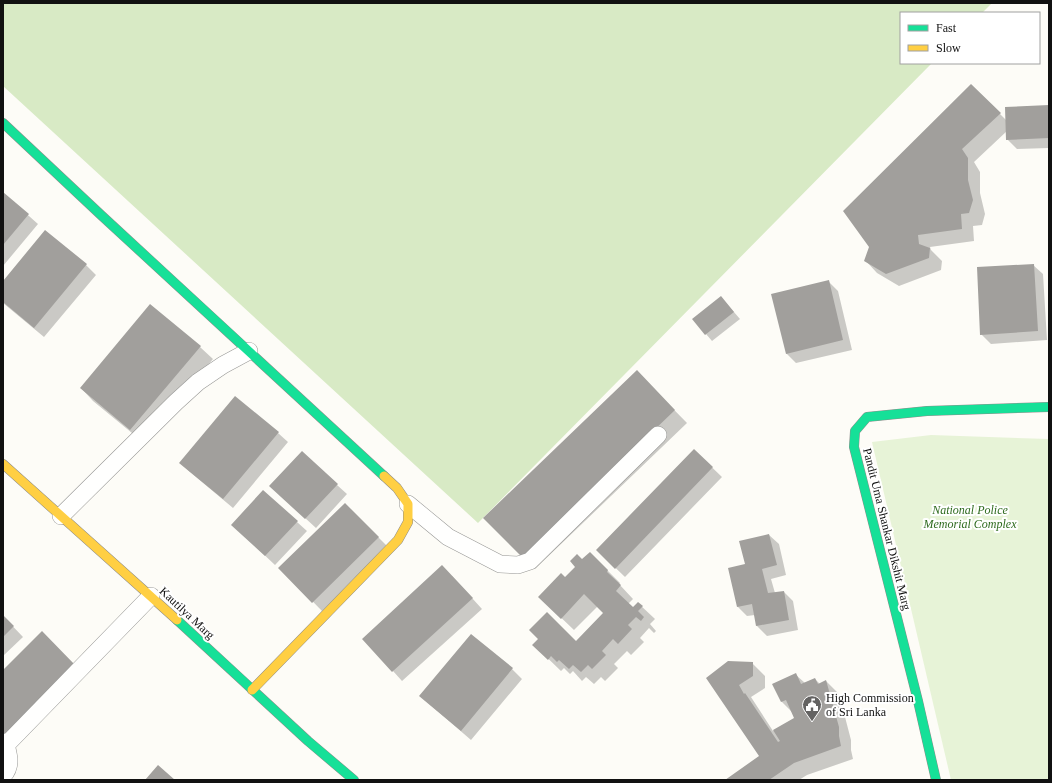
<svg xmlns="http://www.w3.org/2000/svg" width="1052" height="783" font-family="'Times New Roman',serif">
	<rect width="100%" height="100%" fill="#fdfcf7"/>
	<!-- green -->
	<path fill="#e7f3d7" d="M931 435 1049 439V780H951L872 442Z"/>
	<!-- forest -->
	<path fill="#d8eac5" d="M3 3H992L982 13H901V63H932L478 523 3 86Z"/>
	<!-- shadow -->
	<path fill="#0003" d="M971 85 1007 121 1049 106V148L1017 149 1007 139V131L974 162 980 172V193L985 214 982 225 973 226 974 241 930 247 931 250 942 261 941 270 899 286 877 273 865 260Z
		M3 193 38 224 3 266Z
		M86 265 96 275 44 337 3 303V282Z
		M1033 265 1043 274 1047 340 991 344 981 334Z
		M828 281 838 291 852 350 796 363 786 353Z
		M721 297 740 319 712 341 706 334Z
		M200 347 213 359 143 442 93 401 81 388Z
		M637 372 687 423 535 569 485 518Z
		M278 433 288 442 233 508 190 472 180 463Z
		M694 450 722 477 625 577 597 550Z
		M337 485 347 494 316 528 280 495Z
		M345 504 388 547 322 611 280 568Z
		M297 522 307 531 275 565 242 534Z
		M769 535 779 544 786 575 771 579 775 593 784 592 793 601 798 630 767 636 757 626 755 615 747 616 738 607 746 565Z
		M590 553 620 583 619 584 633 599 628 604 633 609 638 603 655 619 650 624 656 631 654 633 649 628 640 638 644 642 631 655 627 651 614 664 618 668 605 681 601 677 594 684 586 677 582 681 573 671 570 674 564 668 561 671 534 645 576 642 604 613 598 606 574 630 552 609 565 578Z
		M452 576 482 609 402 681 393 671Z
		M3 616 23 637 3 656Z
		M471 635 512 669 522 679 471 740 420 696Z
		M752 663 765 676V688L751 697 773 731 795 718 792 712 782 702 773 684 796 675 805 683 815 679 820 684 826 681 839 694 851 740V750L853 759 807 775 799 780H727L760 756 708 678Z"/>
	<!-- building -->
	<path fill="#a19f9c" d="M971 84 1001 113 962 149 968 158V180L973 200 969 213 961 214 962 229 918 235 919 244 930 248 929 258 886 274 864 261 869 247 843 211Z
		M1049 105V138L1006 140 1005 107Z
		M3 192 29 214 3 245Z
		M45 230 87 264 34 328 3 302V281Z
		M1034 264 1038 331 980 335 977 267Z
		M829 280 843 340 786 354 771 294Z
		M721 296 734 312 705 335 692 319Z
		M150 304 201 346 130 430 80 388Z
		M637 370 675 410 522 557 483 518Z
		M235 396 279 432 223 499 179 463Z
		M694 449 713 467 615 569 596 550Z
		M302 451 338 484 305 519 269 486Z
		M263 490 298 521 265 556 231 525Z
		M345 503 379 537 312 603 278 568Z
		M769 534 777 565 762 569 768 593 784 591 789 620 756 626 752 604 737 607 728 568 745 564 739 541Z
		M590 552 608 570 607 572 621 585 616 591 633 607 638 602 643 606 638 611 644 617 641 621 636 617 628 625 632 629 618 644 613 639 602 651 606 655 592 669 588 665 581 672 573 665 569 669 559 660 557 662 551 656 548 660 532 645 538 639 529 630 547 612 576 641 603 613 584 594 561 619 538 597 561 573 565 577 575 567 570 561 577 554 582 559Z
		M442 565 473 598 392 672 362 639Z
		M3 615 14 626 3 637Z
		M42 631 76 666 4 736 3 735V670Z
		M471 634 513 668 461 731 419 696Z
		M728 661 753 662V676L739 685 744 694 745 693 778 742 780 741 773 730 794 718 786 700 781 702 772 684 796 673 801 684 815 678 818 684 826 680 839 727V736L841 746 794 763 769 780H725L759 756 706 678Z
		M158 765 175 780H145Z"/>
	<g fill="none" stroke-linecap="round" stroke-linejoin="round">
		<!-- street casing -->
		<g stroke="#979795" stroke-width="18">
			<path id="street" d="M408 504 448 537 500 564 518 565 530 561 658 435
				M61 516 176 402 198 382 223 365 249 351
				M3 742 6 745 151 596
				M3 776C12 766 9 756 6 745"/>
		</g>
		<!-- fast casing -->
		<g stroke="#8e8d8b" stroke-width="10">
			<path id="fast" d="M3 123 101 215 384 476
				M177 620 308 741 354 780
				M936 780 918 701 854 447 855 431 867 417 927 411 1049 407"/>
		</g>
		<!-- slow casing -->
		<g stroke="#8e8d8b" stroke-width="10">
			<path id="slow" d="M3 464 177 620
				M252 690 398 540 408 522V504L397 488 384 476"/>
		</g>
		<!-- street -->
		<use href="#street" stroke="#fffffe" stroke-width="17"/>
		<!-- fast -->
		<use href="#fast" stroke="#16e098" stroke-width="9"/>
		<!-- slow -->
		<use href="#slow" stroke="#ffcf43" stroke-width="9"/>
	</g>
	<!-- icons -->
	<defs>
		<g id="civic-pin" transform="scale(1)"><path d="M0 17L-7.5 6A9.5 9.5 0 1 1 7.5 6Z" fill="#646362" stroke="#fff"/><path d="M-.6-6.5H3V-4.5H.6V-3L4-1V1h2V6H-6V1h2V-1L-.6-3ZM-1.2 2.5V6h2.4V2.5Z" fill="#fff"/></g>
	</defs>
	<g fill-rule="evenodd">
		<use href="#civic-pin" x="812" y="705"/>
	</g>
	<g text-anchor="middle" stroke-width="4" stroke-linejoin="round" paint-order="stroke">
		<!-- park labels -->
		<g font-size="12" font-style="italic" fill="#2f6b1f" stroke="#fff">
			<text x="970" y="514">National Police<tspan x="970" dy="14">Memorial Complex</tspan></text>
		</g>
		<!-- street labels -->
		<g font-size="12" fill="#111" stroke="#fff">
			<text transform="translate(887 529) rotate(76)" y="4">Pandit Uma Shankar Dikshit Marg</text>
			<text transform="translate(187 613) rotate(43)" y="4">Kautilya Marg</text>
		</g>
		<!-- poi labels -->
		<g font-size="12" fill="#111" stroke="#fff" text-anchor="start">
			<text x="826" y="702">High Commission<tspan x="826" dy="14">of Sri Lanka</tspan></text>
		</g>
	</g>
	<!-- border -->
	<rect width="1052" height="783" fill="none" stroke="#111111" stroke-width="8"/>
	<!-- legend -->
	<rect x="900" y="12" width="140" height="52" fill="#ffffff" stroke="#a0a0a0"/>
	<rect x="908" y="25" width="20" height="6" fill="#16e098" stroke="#a0a0a0"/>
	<text x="936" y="32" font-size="12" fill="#111111">Fast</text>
	<rect x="908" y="45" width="20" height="6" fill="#ffcf43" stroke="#a0a0a0"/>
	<text x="936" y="52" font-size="12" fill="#111111">Slow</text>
</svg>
